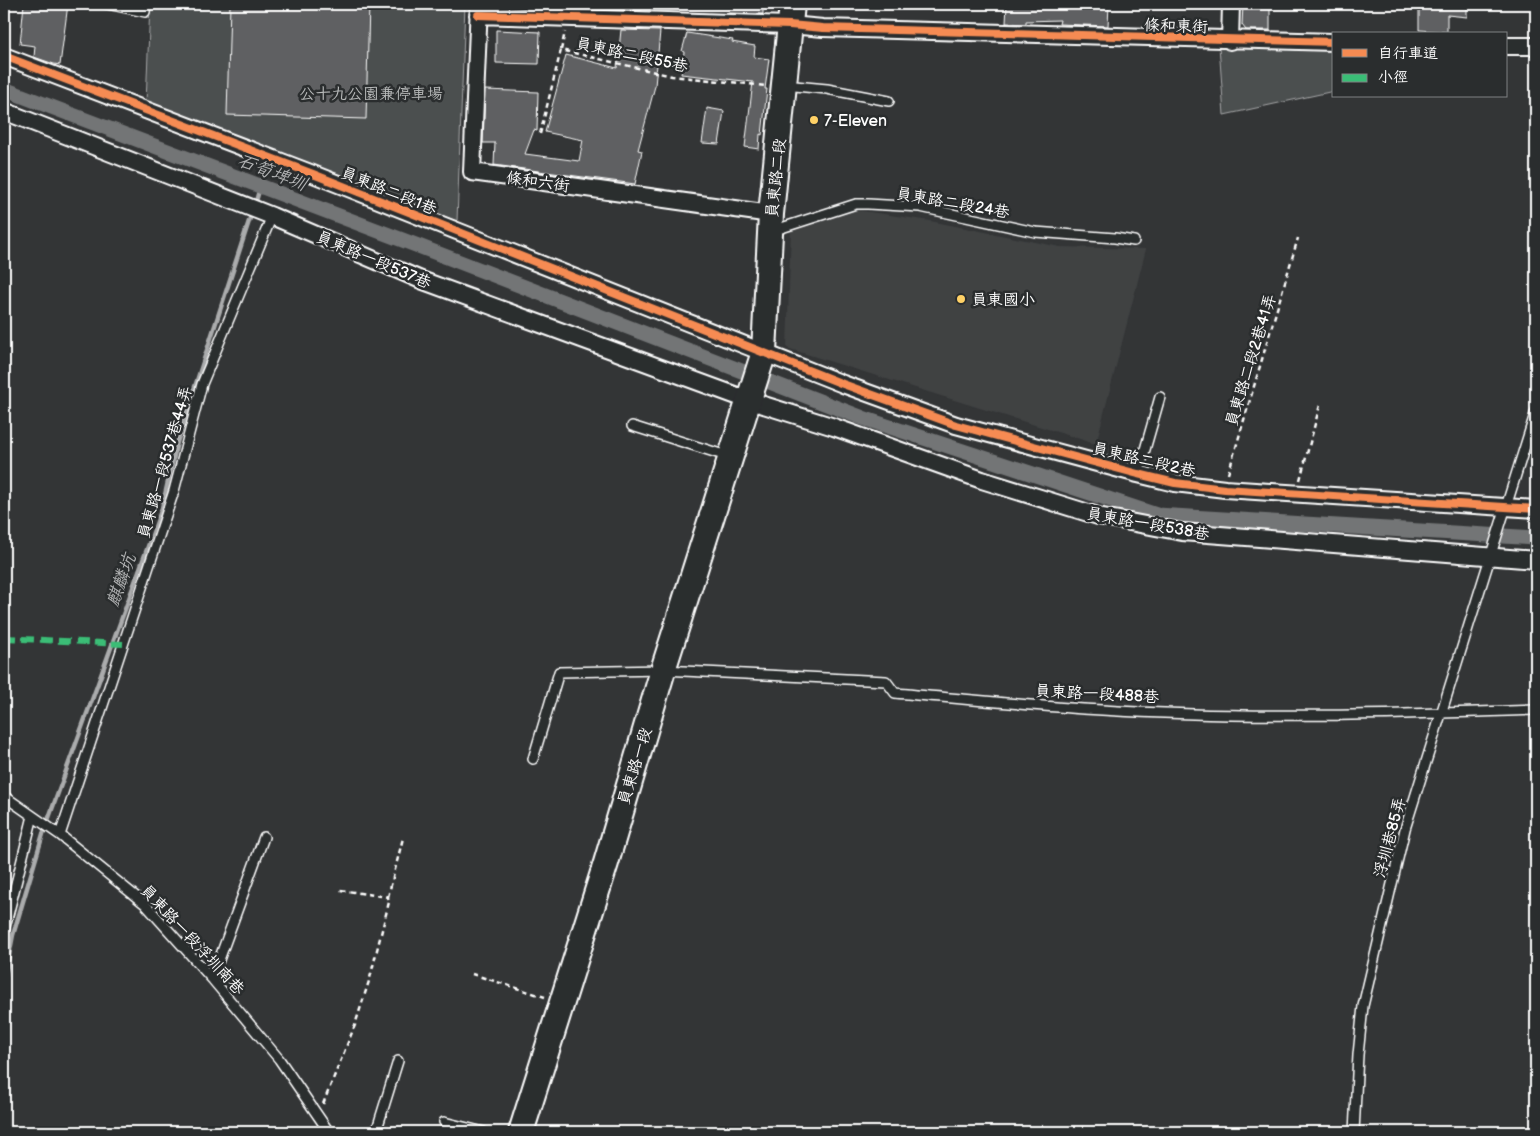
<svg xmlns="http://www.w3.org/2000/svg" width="1540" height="1136" font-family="'Balsamiq Sans','LXGW WenKai TC',sans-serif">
	<rect width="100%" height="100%" fill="#333536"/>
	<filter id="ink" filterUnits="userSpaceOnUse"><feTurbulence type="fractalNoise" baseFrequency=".02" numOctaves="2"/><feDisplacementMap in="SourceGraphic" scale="10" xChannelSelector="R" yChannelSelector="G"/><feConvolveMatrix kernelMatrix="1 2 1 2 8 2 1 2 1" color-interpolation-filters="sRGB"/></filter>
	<g filter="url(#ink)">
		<!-- built -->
		<path fill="#404243" d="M850 209 930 221 1060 247 1146 249 1096 444 787 348 791 229Z"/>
		<!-- green -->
		<path fill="#4c4f50" stroke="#a6a7a8" d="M150 4H465L457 221 146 103Z
			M1219 46 1334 47V91L1224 115Z"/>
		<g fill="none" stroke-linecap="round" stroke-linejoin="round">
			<!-- stream -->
			<path stroke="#abacad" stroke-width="4.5" d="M255 205 260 187
				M4 981 13 935 43 834 162 508 177 442 252 212"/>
			<!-- canal -->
			<path stroke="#737576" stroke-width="15" d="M4 89 421 247 863 418 1157 515 1536 538"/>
		</g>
		<!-- building -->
		<path fill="#5f6162" stroke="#fff" d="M24 4H68L60 65 54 64 34 57 35 46 20 44Z
			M230 4H369L366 119 227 115Z
			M624 4H641V10H623Z
			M730 4H763V14L729 13Z
			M1007 4H1109L1108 26 1059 24 1060 20 1026 21V24L1006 23Z
			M1243 4H1270V30H1246L1242 25Z
			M1419 4H1467V17L1447 15V32L1419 30Z
			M496 30 540 32 539 64 496 63Z
			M621 30 660 31 655 86 638 150 642 151 635 184 494 165 495 143H483L485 90 538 92 537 131 534 130 525 154 579 161 583 140 545 132 566 55 617 68Z
			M687 33 733 40 732 42 755 46 754 57 769 59 765 89H767L762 135 760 134 759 149 745 147 753 82 681 74 684 52 682 51Z
			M707 108 724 111 719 144 702 143Z"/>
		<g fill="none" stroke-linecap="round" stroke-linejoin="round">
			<!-- service casing -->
			<g stroke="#fff" stroke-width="12">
				<path id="service" d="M107 4 145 12 146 4
					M784 85 827 89 889 101
					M772 231 856 204H868L920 207 1035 232 1115 238 1134 241
					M632 426 730 457
					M1138 474 1160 397
					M533 759 559 672 663 670 886 681 895 693C964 699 1033 706 1102 710 1246 719 1392 715 1536 710
					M4 796 60 835 145 904 212 979 279 1059 329 1132
					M60 835 174 491 202 384 272 216
					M4 931 33 816
					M212 979 264 837
					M444 1122 484 1132
					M376 1132 398 1061
					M1354 1132 1358 1055 1363 1006 1405 829 1536 411"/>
			</g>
			<!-- minor casing -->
			<g stroke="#fff" stroke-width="20">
				<path id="minor" d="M479 4 472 172 771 214
					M478 15 790 25 823 28 1334 42
					M1230 41 1231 4
					M1506 46H1536
					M4 56 313 174 843 384 956 425 1138 474 1175 483 1225 489 1536 509
					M4 111 272 216 421 280 748 400 834 427 982 480 1098 516 1182 532 1536 560"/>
			</g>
			<!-- secondary casing -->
			<g stroke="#fff" stroke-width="28">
				<path id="secondary" d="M521 1132 606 863 663 670 764 352 771 214 792 4"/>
			</g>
			<!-- path -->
			<path stroke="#fff" stroke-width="2.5" stroke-dasharray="5 4" stroke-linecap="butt" d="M561 50 565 32
				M540 134 561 50 672 76 767 86
				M1228 474 1298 238
				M1300 480 1320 405
				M388 897 403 838
				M472 974 545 997
				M323 1104 355 1025 370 978 389 902 388 897 340 890"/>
			<!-- service -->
			<use href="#service" stroke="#2a2d2e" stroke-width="9"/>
			<!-- minor -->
			<use href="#minor" stroke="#2a2d2e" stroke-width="16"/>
			<!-- secondary -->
			<use href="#secondary" stroke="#2a2d2e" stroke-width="24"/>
			<!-- quiet -->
			<path stroke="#3abd76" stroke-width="6" stroke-dasharray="12 6" stroke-linecap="butt" d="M4 638 123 644"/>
			<!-- cycleway casing -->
			<g stroke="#2a2d2e" stroke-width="11">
				<path id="cycleway" d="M478 15 790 25 823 28 1334 42
					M4 56 313 174 843 384 956 425 1138 474 1175 483 1225 489 1536 509"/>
			</g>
			<!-- cycleway -->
			<use href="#cycleway" stroke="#f68b52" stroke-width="8"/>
		</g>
	</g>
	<!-- markers -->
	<g fill="#ffd166" stroke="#2a2d2e" stroke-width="2">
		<circle cx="814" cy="120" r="5"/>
		<circle cx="961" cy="299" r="5"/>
	</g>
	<g text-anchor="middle" stroke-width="5" stroke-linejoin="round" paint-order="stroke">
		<!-- street labels -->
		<g font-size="16" fill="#fff" stroke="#2a2d2e">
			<text transform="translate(1176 25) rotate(2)" y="6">條和東街</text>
			<text transform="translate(632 54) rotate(12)" y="6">員東路二段55巷</text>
			<text transform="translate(775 178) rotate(-84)" y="6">員東路二段</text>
			<text transform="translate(538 181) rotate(8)" y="6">條和六街</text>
			<text transform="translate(389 190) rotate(22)" y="6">員東路二段1巷</text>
			<text transform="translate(953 202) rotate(10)" y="6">員東路二段24巷</text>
			<text transform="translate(374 259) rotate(23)" y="6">員東路一段537巷</text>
			<text transform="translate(1250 360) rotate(-73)" y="6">員東路二段2巷41弄</text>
			<text transform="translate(1144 459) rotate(13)" y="6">員東路二段2巷</text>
			<text transform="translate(164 462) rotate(-74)" y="6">員東路一段537巷44弄</text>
			<text transform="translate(1148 523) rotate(10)" y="6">員東路一段538巷</text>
			<text transform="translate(1097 693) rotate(3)" y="6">員東路一段488巷</text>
			<text transform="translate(634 766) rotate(-73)" y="6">員東路一段</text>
			<text transform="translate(1389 837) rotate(-75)" y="6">浮圳巷85弄</text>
			<text transform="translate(193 939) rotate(47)" y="6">員東路一段浮圳南巷</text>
		</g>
		<!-- park labels -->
		<g font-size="16" fill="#b7b9b9" stroke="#2a2d2e">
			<text x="371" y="99">公十九公園兼停車場</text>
		</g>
		<!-- poi labels -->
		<g font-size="16" fill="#fff" stroke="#2a2d2e" text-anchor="start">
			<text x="824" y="126">7-Eleven</text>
			<text x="971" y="305">員東國小</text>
		</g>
		<!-- water labels -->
		<g font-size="18" font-style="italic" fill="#b2b3b4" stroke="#2a2d2e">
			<text transform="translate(272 172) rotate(21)" y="6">石筍埤圳</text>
			<text transform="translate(121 580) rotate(-70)" y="6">麒麟坑</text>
		</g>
	</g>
	<!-- margin -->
	<rect width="1540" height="1136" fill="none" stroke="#2a2d2e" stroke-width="20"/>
	<rect x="10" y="10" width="1520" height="1116" fill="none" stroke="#fff" stroke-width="2" filter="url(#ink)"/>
	<!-- legend -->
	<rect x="1332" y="32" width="175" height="65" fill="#2a2d2e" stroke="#7f8182"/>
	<rect x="1342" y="49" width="25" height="8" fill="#f68b52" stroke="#7f8182"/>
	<text x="1378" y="58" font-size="15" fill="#ffffff">自行車道</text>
	<rect x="1342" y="74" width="25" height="8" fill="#3abd76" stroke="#7f8182"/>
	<text x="1378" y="82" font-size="15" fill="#ffffff">小徑</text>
</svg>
